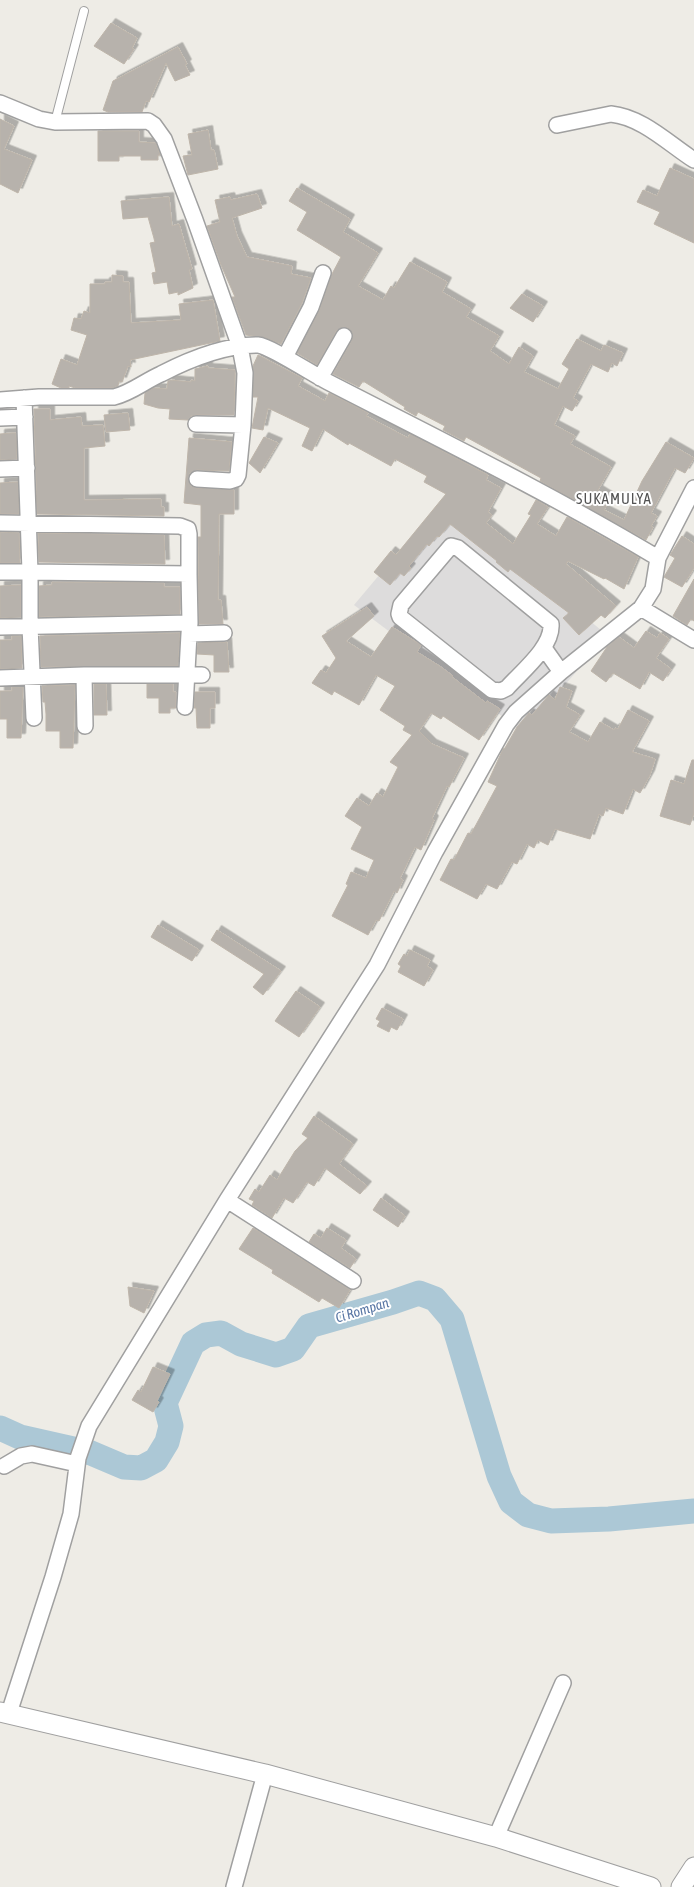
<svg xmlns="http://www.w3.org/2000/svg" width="694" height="1887" font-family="'Asap Condensed',sans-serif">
	<defs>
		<filter id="shadow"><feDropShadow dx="4.5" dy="-4.5" stdDeviation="0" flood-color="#0004"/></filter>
	</defs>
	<rect width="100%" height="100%" fill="#eeece6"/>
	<!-- residential -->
	<path fill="#dddcdc" d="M444 498 608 636 523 732 354 605Z"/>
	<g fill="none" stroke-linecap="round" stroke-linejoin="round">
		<!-- river -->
		<path stroke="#acc8d6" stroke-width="25" d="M0 1428 20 1437 91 1453 124 1467 141 1468 156 1460 167 1442 171 1426 165 1403 193 1343 206 1335 221 1333 241 1344 276 1355 293 1349 309 1326 393 1302 419 1293 435 1299 452 1319 499 1476 511 1502 528 1515 551 1521 609 1519 694 1511"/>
	</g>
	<!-- building -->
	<path fill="#b7b2ac" stroke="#beb5aa" filter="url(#shadow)" d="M111 23 137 38 132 48 134 49 124 64 94 46Z
		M178 47 187 64 185 65 190 75 175 81 166 63 149 102 146 101 142 112H108L103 110 113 81Z
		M0 119 14 126 4 149 32 160 18 193 0 184Z
		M208 130 211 150H214L218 169 188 175 183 156 192 155 188 134Z
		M98 131H139V142L156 143 160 155H158V160H141V156H119V161H98Z
		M670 168 694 179V243L654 224 660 212 637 202 643 190 657 196Z
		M297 188 350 219 343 232 378 253 358 286 383 300 391 286 394 288 410 262 447 282 442 292 471 309 466 317 499 336 490 351 509 364 519 347 533 356 524 372 558 389 569 369 562 364 577 339 601 351 604 345 623 353 617 366 612 363 608 372 591 364 573 398 578 401 572 411 563 406 554 425 575 436 570 444 611 467 598 490 611 498 604 510 624 520 642 481 666 442 694 458 685 473 675 468 651 513 657 516 651 526 653 527 646 540 540 481 541 478 466 437 464 441 443 430 445 426 418 412 416 416 404 409 405 407 363 381 359 387 333 374 352 340V332L348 328 343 327 336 331 317 365 297 353 319 311 332 274 341 257 297 230 307 212 289 201Z
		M257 194 262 208 232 218 237 236 247 257 292 266 291 274 311 278 302 303 281 344 266 338 246 335 232 297H235L221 265 207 226 220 222 215 200 230 197 231 200Z
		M169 197 172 226 179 224 192 269 189 270 193 288 178 295V292L169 294 167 282 154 284 152 273 156 272 150 243 155 242 148 217 123 219 121 201Z
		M112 275 123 276V282H129L131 323 181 320 179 304 213 300 220 341 130 360 131 367 128 366 122 382 119 381 118 386 113 388H75L69 386V388H61L52 384 61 359 77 365 87 335 71 330 74 318 81 319 84 311 90 313V284H105V282H112Z
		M522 294 543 306 533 322 510 308Z
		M258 355 302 378 298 386 325 401 329 393 368 413 366 416 408 438 410 434 488 475 486 480 501 488 488 512 492 515 486 523 513 544 531 515 528 514 536 500 548 507 537 524 556 536 567 517 638 557 624 589 605 578 604 579 568 561 566 564 616 606 605 618 601 615 579 635 563 618 569 613 510 569 508 572 496 562 497 561 450 524 439 537 437 536 429 546 427 544 409 566 411 568 404 576 400 573 390 585 374 572 391 551 396 555 446 494 424 482 427 476 395 459 391 466 349 443 348 445 323 429 312 451 302 446 310 428 268 408 263 430 252 428 258 397H253V366Z
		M208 366V368L235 370 234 415H196L191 416 188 420 169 419 170 409 158 408 144 404 145 393 148 391 154 388 167 389 168 381 170 380 191 382V380L195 381V369Z
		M34 409H50V420L81 417 82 426 103 425 105 446 84 448V500L161 499V507H164V516L37 514Z
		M128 413 130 430 106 432 104 415Z
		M12 433H16L17 459 0 460V434Z
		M264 437 278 443 260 473 249 463Z
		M189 438 232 442 229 471 197 470 190 473 188 479 191 486 196 488 234 490V514H219L218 600H221L223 624H199L198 537H201V505L184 503Z
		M18 482 19 514H0V483Z
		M0 532 19 533 20 563H0Z
		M38 533 164 535 165 564 39 562Z
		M682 536 694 544V568L682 587 664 577 675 558 670 555Z
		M694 579V621L691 619 687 625 673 616Z
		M52 582 164 583V587H180V614L39 617V586L52 585Z
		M21 585V617L0 618V586Z
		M367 607 374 616 346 641 371 657 392 627 421 645 417 652 441 667 453 676 452 677 486 703 487 701 500 709 479 740 443 716 441 719 431 713 419 731 432 744 464 758 449 787 447 786 432 818 434 820 421 850 415 847 400 878 403 880 397 893 394 891 379 921 376 920 368 935 332 916 348 885 346 884 351 872 366 878 374 860 351 849 362 827 345 816 357 798 369 806 377 793 383 797 398 767 390 762 412 735 403 730 405 726 380 710 395 686 376 675 359 705 334 691 332 695 312 683 321 670 326 673 336 658 322 636Z
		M646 631 657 638 660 633 669 639 656 658 671 669 663 681 649 672 640 689 613 673 606 682 591 671 607 647 619 637 634 648Z
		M180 633 178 666 41 667 40 636Z
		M12 636H21L22 668 0 669V640H12Z
		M227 642 229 672H214V655L197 654 198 643Z
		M94 684H106L107 715H94Z
		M147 684H173V692H176V708H170V713H159V698H147Z
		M75 685 73 748H60V731H46V714L45 702H43L42 686Z
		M12 687H23L21 738H7V719H0V691H12Z
		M560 687 572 691 566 707 580 715 569 732 588 742 600 722 614 730 615 728 618 729 628 710 649 721 632 752 655 759 650 775 640 793 633 789 623 814 606 808 603 816 599 814 590 839 555 829 548 845 538 840 534 848 527 844 517 864 512 862 497 889 486 884 477 899 440 880 451 859 454 860 468 833 471 834 497 786 488 782 503 749 505 748 517 727 529 713 532 715 549 695 555 700Z
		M195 692H215V708H210V728H197L196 708H194Z
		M692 760H694V813L690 825 660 816 671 780 684 784Z
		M158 925 199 950 192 961 151 937Z
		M217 930 281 971 263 995 253 987 264 974 211 940Z
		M410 950 430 960 427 966 433 970 424 986 398 972 401 966 398 964 404 954 407 956Z
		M296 991 320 1007 299 1037 275 1021Z
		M382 1008 403 1019 397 1030 391 1027 389 1032 377 1026 380 1021 376 1019Z
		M314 1116 353 1144 339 1164 367 1186 360 1194 325 1168 314 1186 307 1182 293 1203 284 1198 272 1218 252 1205 254 1201 249 1199 255 1189 259 1192 270 1175 277 1180 295 1151 308 1138 302 1134Z
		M381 1198 405 1216 398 1227 373 1210Z
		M253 1228 350 1290 339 1308 322 1298 319 1302 272 1273 273 1270 239 1249Z
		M327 1228 346 1240 341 1248 356 1259 350 1268 309 1242 314 1234 321 1238Z
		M128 1287 154 1291 144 1313 130 1306Z
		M153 1367 170 1374 157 1401 159 1402 153 1412 132 1400 138 1390 141 1392Z"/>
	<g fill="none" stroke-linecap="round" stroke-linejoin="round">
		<!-- service casing -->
		<g stroke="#a0a0a0" stroke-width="10">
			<path id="service" d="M55 122 84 11"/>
		</g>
		<!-- minor casing -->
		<g stroke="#a0a0a0" stroke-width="18">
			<path id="minor" d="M0 103 39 119 55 122 148 121 154 125 164 139 195 220 240 347 245 373 243 425 238 475 236 479 230 481 197 479
				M557 125 611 114C642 117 669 144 694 160
				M285 357 311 307 323 273
				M320 378 344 336
				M0 400 39 397H114C131 393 145 381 161 374 190 359 226 345 258 345 270 346 314 375 328 382 439 439 551 494 658 558L653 589 641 608 561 672 516 712 506 725 435 852 377 965 227 1200 89 1426 78 1458 71 1514 53 1577 9 1713
				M0 418 25 417
				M196 424 243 425
				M0 469 27 468
				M0 523 180 526 188 529 189 534V574L30 572V626L34 718
				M451 546 458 548 551 624C553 647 521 672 507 688L501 691 492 690 400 617 399 614 401 605Z
				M658 558 694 488
				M0 572H30L24 398
				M189 574 190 623
				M641 608 694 640
				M0 627 190 623 189 634 224 633
				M544 648 561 672
				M84 675 85 726
				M0 678 84 675H202
				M185 707 189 634
				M227 1200 353 1281
				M4 1466 21 1456 32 1454 77 1464
				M496 1837 563 1683
				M234 1887 265 1774"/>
		</g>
		<!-- tertiary casing -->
		<g stroke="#a0a0a0" stroke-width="21">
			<path id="tertiary" d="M0 1712 265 1774 496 1837 651 1887
				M681 1887 694 1867"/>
		</g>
		<!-- service -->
		<use href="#service" stroke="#fff" stroke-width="8"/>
		<!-- minor -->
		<use href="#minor" stroke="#fff" stroke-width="15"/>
		<!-- tertiary -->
		<use href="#tertiary" stroke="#fff" stroke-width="19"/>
	</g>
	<g text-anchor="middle" stroke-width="4" stroke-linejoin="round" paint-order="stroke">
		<!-- water labels -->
		<g font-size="14" font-style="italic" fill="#5775a3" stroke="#fff">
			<text transform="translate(362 1310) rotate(-17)" y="5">Ci Rompan</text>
		</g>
		<!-- quarter labels -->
		<g font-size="15" letter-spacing="1" fill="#525252" stroke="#fff">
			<text x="614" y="504">SUKAMULYA</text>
		</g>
	</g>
</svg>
